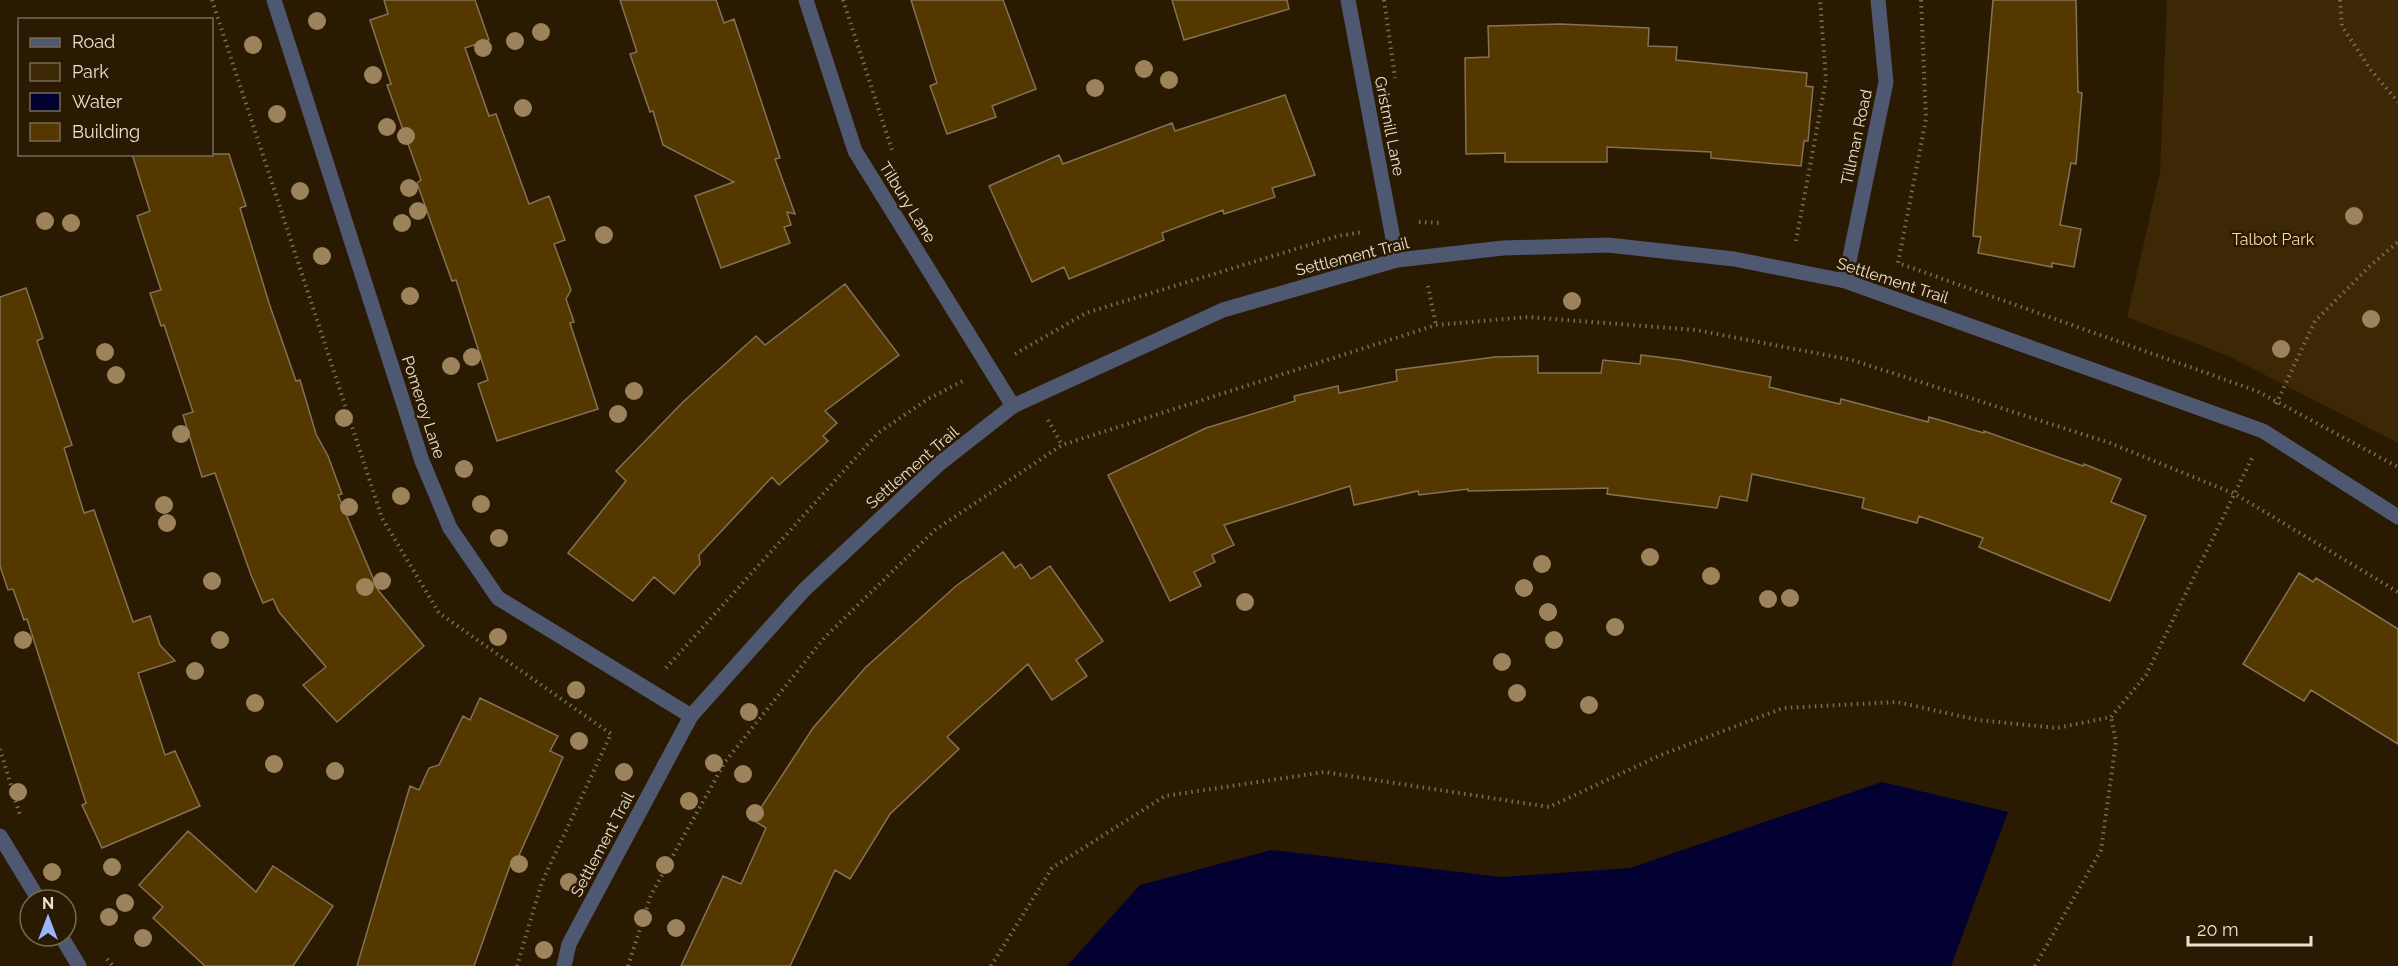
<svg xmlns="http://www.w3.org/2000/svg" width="2398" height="966" font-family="Raleway,sans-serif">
	<rect width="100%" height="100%" fill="#2a1a01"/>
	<!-- green -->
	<path fill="#3c2804" d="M2167 0H2398V443L2228 356 2127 317 2160 172Z"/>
	<!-- water -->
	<path fill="#020131" d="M1882 782 2008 812 1951 966H1067L1140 885 1272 850 1501 877 1630 868Z"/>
	<!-- building -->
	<path fill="#543800" stroke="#847256" stroke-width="1.5" d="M384 0H475L489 40 465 48 489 116 496 114 529 204 549 196 565 240 554 244 571 290 566 299 574 322 570 323 598 409 497 441 478 384 488 380 456 280 452 281 417 183 421 180 387 85 391 84 370 20 388 14Z
		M620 0H716L724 23 734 19 780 158 775 159 795 214 787 212 791 225 784 227 790 243 721 268 695 196 734 182 663 145 653 111 650 112 630 54 637 52Z
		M911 0H1003L1036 89 992 106 996 117 947 134 930 86 937 83Z
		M1172 0H1287L1289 9 1184 40Z
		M1993 0H2076L2078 92 2082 93 2076 164 2071 163 2060 225 2081 229 2074 267 2052 263V267L1978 253 1981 237 1973 236Z
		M1560 24 1649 28 1648 46 1677 47 1676 60 1807 73 1806 86 1813 87 1808 141H1804L1801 166 1711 158V152L1607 147V162H1505V153L1466 154 1465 58 1489 57 1488 26Z
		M1285 95 1315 175 1272 188 1275 197 1224 214 1223 210 1162 233 1164 240 1069 279 1064 267 1032 282 989 186 1059 155 1063 164 1172 123 1175 131Z
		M132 154H229L246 206 240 208 269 303 296 381 300 380 316 434 328 456 342 494 338 495 378 590 424 646 337 722 303 685 326 667 279 612 273 599 263 603 251 575 215 473 202 477 183 415 193 412 164 325 161 326 150 293 161 290 137 216 150 211Z
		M845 284 899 355 825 411 837 423 823 436 828 441 779 485 772 477 699 555 700 564 674 594 654 577 633 601 568 553 626 481 616 471 683 402 756 336 765 345Z
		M26 288 43 338 37 341 72 445 64 448 84 513 94 510 133 622 150 616 160 645 175 661 138 673 165 755 175 751 200 806 102 848 82 805 86 803 27 619 24 620 13 589 8 590 0 566V297Z
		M1641 355 1681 360 1771 377 1769 387 1840 404 1841 399 1928 422 1929 417 1984 433V431L2083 466 2084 464 2121 479 2111 502 2146 516 2110 601 1979 547 1983 538 1919 516 1917 523 1862 508 1864 498 1752 474 1747 501 1720 496 1717 508 1607 494 1608 488 1468 491V489L1419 495 1418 491 1354 505 1350 486 1224 525 1234 545 1212 555 1215 562 1194 572 1201 586 1170 601 1108 475 1206 428 1295 401 1294 396 1338 386 1339 393 1397 381 1396 370 1495 357 1538 356V373H1601L1603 360 1640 364Z
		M1003 552 1015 568 1021 564 1031 579 1050 566 1103 641 1076 660 1087 676 1052 700 1028 664 947 737 959 749 890 814 850 879 835 870 790 966H681L723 876 741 884 766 828 753 820 813 728 865 668 956 586Z
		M2299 573 2313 582 2316 578 2398 629V744L2311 690 2304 701 2243 664Z
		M480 698 558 736 550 751 563 757 516 862 512 860 474 966H357L410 786 419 790 429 768 439 765 463 716 470 720Z
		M188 831 256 892 273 866 333 906 293 966H205L153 918 163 907 139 885Z"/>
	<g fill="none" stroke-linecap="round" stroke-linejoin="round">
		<!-- path -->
		<path stroke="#7a6d57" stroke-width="4" stroke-dasharray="1.5 4.5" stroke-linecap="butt" d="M212 0 382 518 439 613 611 734 542 882 517 966
			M843 0 893 153
			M1384 0 1395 78
			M1921 0 1926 119 1898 263 2257 391 2398 467
			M2340 0 2342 26 2370 69 2398 102
			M1419 222 1441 223
			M1796 241 1826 80 1820 0
			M1428 286 1436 325
			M1015 354 1086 313 1338 236 1363 232
			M2276 404 2315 321 2370 266 2398 242
			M1048 420 1062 445
			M666 668 878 433 928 399 965 380
			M0 749 20 815
			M107 959 113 966
			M628 966 651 895 725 762 824 638 935 530 1062 445 1436 325 1528 317 1696 330 1852 360 2110 443 2235 494 2398 592
			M991 966 1052 868 1165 796 1324 772 1549 807 1661 755 1783 708 1897 702 1978 720 2057 728 2111 717 2146 675 2252 458
			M2035 966 2101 850 2116 742 2111 717"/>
		<!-- minor -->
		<path stroke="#4e5871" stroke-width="15" d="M274 0 422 461 450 528 498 598 691 716
			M806 0 855 151 1013 406
			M1348 0 1397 260
			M1845 281 1886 82 1878 0
			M0 836 39 900
			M61 936 79 966"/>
		<!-- tertiary -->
		<path stroke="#4e5871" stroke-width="15" d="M564 966 569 944 691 716 804 590 939 464 1013 406 1223 310 1397 260 1503 248 1608 245 1734 259 1845 281 2263 431 2398 517"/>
	</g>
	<!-- trees -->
	<g fill="#9d835c">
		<circle cx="317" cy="21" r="9"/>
		<circle cx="541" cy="32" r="9"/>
		<circle cx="515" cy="41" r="9"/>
		<circle cx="253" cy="45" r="9"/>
		<circle cx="483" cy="48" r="9"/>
		<circle cx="1144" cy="69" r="9"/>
		<circle cx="373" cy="75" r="9"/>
		<circle cx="1169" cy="80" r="9"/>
		<circle cx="1095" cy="88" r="9"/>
		<circle cx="523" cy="108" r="9"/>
		<circle cx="277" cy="114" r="9"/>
		<circle cx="387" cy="127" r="9"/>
		<circle cx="406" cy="136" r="9"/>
		<circle cx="409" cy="188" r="9"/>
		<circle cx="300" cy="191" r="9"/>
		<circle cx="418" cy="211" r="9"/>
		<circle cx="2354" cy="216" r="9"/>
		<circle cx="45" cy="221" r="9"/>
		<circle cx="71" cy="223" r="9"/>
		<circle cx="402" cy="223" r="9"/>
		<circle cx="604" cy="235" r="9"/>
		<circle cx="322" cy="256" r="9"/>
		<circle cx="410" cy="296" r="9"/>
		<circle cx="1572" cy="301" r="9"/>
		<circle cx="2371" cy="319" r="9"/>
		<circle cx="2281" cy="349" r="9"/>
		<circle cx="105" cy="352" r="9"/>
		<circle cx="472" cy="357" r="9"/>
		<circle cx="451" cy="366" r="9"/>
		<circle cx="116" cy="375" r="9"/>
		<circle cx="634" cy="391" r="9"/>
		<circle cx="618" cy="414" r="9"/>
		<circle cx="344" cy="418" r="9"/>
		<circle cx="181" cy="434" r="9"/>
		<circle cx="464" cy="469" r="9"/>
		<circle cx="401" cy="496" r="9"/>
		<circle cx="481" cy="504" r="9"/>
		<circle cx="164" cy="505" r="9"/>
		<circle cx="349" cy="507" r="9"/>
		<circle cx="167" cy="523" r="9"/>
		<circle cx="499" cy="538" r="9"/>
		<circle cx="1650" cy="557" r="9"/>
		<circle cx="1542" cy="564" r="9"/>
		<circle cx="1711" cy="576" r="9"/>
		<circle cx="212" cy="581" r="9"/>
		<circle cx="382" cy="581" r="9"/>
		<circle cx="365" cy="587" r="9"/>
		<circle cx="1524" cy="588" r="9"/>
		<circle cx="1790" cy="598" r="9"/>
		<circle cx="1768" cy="599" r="9"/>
		<circle cx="1245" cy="602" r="9"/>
		<circle cx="1548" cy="612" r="9"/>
		<circle cx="1615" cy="627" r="9"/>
		<circle cx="498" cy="637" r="9"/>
		<circle cx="23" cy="640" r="9"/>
		<circle cx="220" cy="640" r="9"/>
		<circle cx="1554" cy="640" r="9"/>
		<circle cx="1502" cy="662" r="9"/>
		<circle cx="195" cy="671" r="9"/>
		<circle cx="576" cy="690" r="9"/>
		<circle cx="1517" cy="693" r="9"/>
		<circle cx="255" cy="703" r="9"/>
		<circle cx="1589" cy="705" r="9"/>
		<circle cx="749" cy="712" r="9"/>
		<circle cx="579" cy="741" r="9"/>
		<circle cx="714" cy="763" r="9"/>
		<circle cx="274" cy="764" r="9"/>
		<circle cx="335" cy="771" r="9"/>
		<circle cx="624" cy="772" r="9"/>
		<circle cx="743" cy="774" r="9"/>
		<circle cx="18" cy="792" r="9"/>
		<circle cx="689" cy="801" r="9"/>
		<circle cx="755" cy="813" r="9"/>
		<circle cx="519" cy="864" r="9"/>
		<circle cx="665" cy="865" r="9"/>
		<circle cx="112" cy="867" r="9"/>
		<circle cx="52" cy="872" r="9"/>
		<circle cx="569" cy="882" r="9"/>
		<circle cx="125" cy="903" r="9"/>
		<circle cx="109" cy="917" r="9"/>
		<circle cx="643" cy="918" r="9"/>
		<circle cx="676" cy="928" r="9"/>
		<circle cx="143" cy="938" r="9"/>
		<circle cx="544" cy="950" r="9"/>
	</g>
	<g text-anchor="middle" stroke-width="5" stroke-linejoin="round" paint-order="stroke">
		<!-- street labels -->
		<g font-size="16" fill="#ebe1d1" stroke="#2a1a01">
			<text transform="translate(1390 126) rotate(79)" y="6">Gristmill Lane</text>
			<text transform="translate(1856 137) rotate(-78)" y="6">Tillman Road</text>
			<text transform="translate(908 202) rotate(58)" y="6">Tilbury Lane</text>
			<text transform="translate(1352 256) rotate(-14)" y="6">Settlement Trail</text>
			<text transform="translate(1893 280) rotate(18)" y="6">Settlement Trail</text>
			<text transform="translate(424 407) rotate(72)" y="6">Pomeroy Lane</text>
			<text transform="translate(912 467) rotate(-41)" y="6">Settlement Trail</text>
			<text transform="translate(602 844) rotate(-62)" y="6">Settlement Trail</text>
		</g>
		<!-- park labels -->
		<g font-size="16" fill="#fbd9a6" stroke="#2a1a01">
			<text x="2273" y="245">Talbot Park</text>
		</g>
	</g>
	<!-- legend -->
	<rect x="18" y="18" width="195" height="138" fill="#2a1a01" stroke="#776a54" stroke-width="1.5"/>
	<rect x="30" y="38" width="30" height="9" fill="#4e5871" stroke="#776a54" stroke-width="1.5"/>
	<text x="72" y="48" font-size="18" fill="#ebe1d1">Road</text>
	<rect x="30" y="63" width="30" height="18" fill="#3c2804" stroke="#776a54" stroke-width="1.5"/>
	<text x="72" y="78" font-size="18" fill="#ebe1d1">Park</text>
	<rect x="30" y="93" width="30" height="18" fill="#020131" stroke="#776a54" stroke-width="1.5"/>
	<text x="72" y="108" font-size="18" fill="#ebe1d1">Water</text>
	<rect x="30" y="123" width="30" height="18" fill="#543800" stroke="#776a54" stroke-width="1.5"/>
	<text x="72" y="138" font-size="18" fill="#ebe1d1">Building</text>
	<!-- north arrow -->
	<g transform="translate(48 918)"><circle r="28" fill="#2a1a01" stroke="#776a54" stroke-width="1.5"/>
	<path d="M0-4.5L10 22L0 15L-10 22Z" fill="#99b5fd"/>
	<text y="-9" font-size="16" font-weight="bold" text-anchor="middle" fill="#ebe1d1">N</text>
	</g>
	<!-- scale -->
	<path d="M2188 936v9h123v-9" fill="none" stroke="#ebe1d1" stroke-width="3"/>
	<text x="2197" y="936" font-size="18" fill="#ebe1d1" stroke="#2a1a01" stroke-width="4.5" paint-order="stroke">20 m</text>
</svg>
